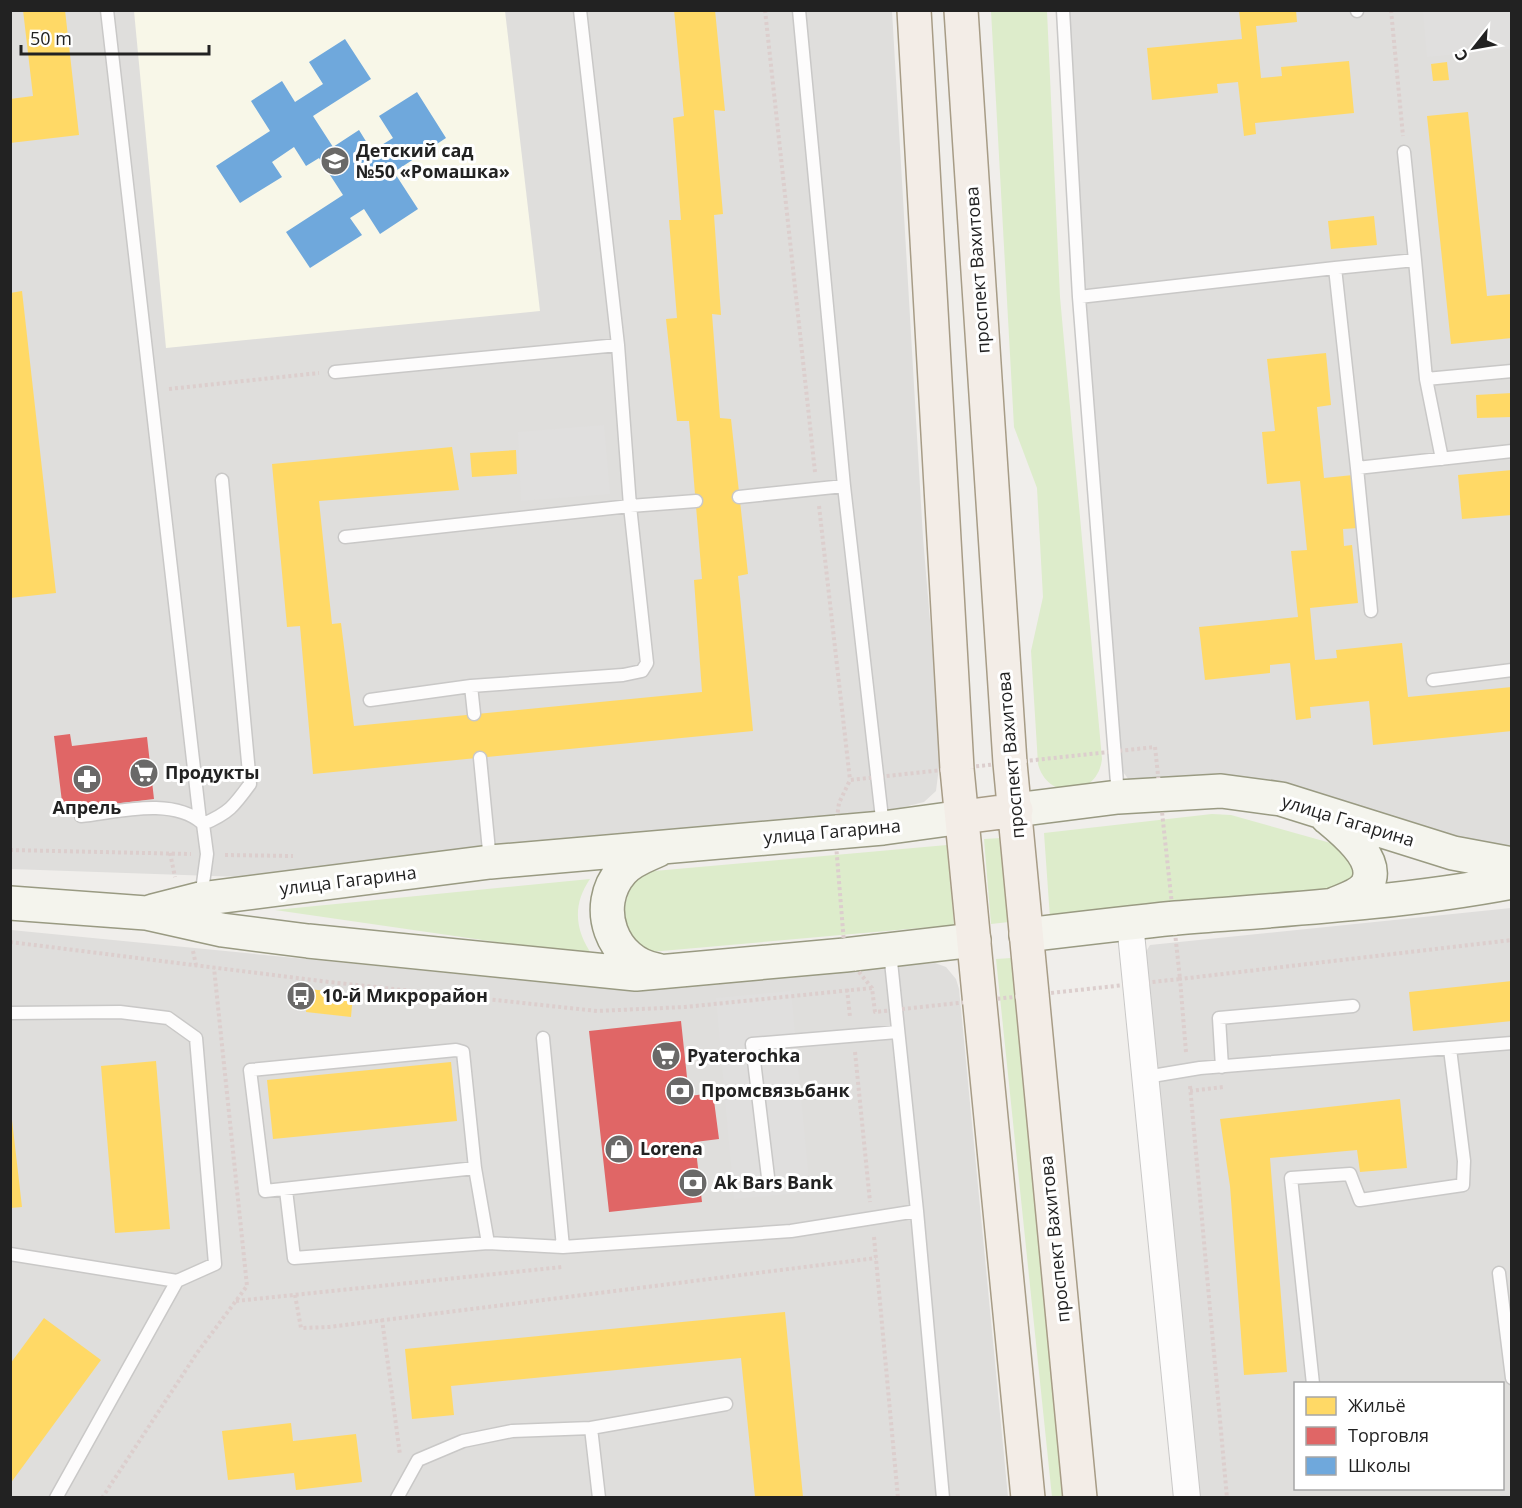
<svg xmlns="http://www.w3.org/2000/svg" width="1522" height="1508" font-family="'Open Sans',sans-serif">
	<rect width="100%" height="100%" fill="#f0eeeb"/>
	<!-- residential -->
	<path fill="#dfdedc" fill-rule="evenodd" d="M11 11H892L923 538 941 751 936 791 924 802 900 808 329 874 274 878 11 869Z
		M1060 11H1511V856L1132 784 1120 768Z
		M1511 908V1497H1196L1141 960 1150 945ZM1296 1384H1502V1488H1296Z
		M11 930 591 987H618L864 967 935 963 946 967 956 979 959 989 1008 1497 11 1498Z"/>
	<!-- education -->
	<path fill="#f8f7e8" d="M134 11H505L540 311 166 348Z"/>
	<!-- grass -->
	<path fill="#ddeccb" d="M991 11H1047L1060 297 1102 759C1098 797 1048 802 1038 764L1031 651 1043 597 1037 488 1014 427Z
		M1212 814 1231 815 1352 849 1355 880 1342 890 1050 918 1044 833Z
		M1001 838 1009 922 991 924 984 839Z
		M947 845 954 925 650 952C618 931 618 898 643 872Z
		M590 879C572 905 575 931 593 956L275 910Z
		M1011 958 1067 1497H1052L996 959Z"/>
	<!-- parking -->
	<path fill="#e0dfde" d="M1423 11H1511V49L1427 57Z
		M604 425 610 494 521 501 518 432Z
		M791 991 810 1192 734 1199 716 998Z"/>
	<!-- homes -->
	<path fill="#ffd966" d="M23 10H65L79 135 10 143V99L33 96Z
		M674 10H715L725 111 714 110 723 214 714 215 721 315 712 314 720 418 731 419 748 574 738 576 753 731 313 774 300 626 287 627 272 464 452 447 459 490 319 501 332 624 341 623 354 726 702 692 694 580 702 579 689 421H677L666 319 677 318 669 220H681L673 118 684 116Z
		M1239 10H1296L1297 22 1256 26 1261 78 1282 76 1281 67 1349 61 1354 113 1255 123 1256 134 1244 136 1238 82 1217 84 1218 93 1152 100 1147 48 1242 39Z
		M1447 62 1449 80 1433 81 1431 64Z
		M1468 112 1487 296 1512 294V338L1451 344 1427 116Z
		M1374 216 1377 245 1331 249 1328 221Z
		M22 291 56 593 10 598V557H12L10 293Z
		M1326 353 1331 405 1317 407 1324 478 1353 475 1359 528 1343 529 1344 546 1352 545 1358 603 1310 608 1315 660 1337 658 1336 650 1402 643 1408 697 1512 687V731L1373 745 1369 701 1310 707 1311 718 1296 720 1290 663 1270 665V673L1205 680 1199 627 1298 617 1291 551 1307 550 1300 481 1267 484 1262 432 1275 431 1267 359Z
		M1512 393V417L1477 418 1476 395Z
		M516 450 517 474 472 477 470 453Z
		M1512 470V515L1462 519 1458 475Z
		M1512 981V1021L1413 1031 1409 992Z
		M309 989 353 994 351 1017 306 1012Z
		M156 1061 170 1229 115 1233 101 1066Z
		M451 1062 457 1121 273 1139 267 1080Z
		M1400 1099 1407 1168 1360 1172 1357 1150 1270 1158 1287 1372 1244 1375 1230 1186 1220 1119Z
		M10 1120H12L22 1207 10 1208Z
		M785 1312 803 1497H755L741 1358 451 1386 454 1415 412 1419 405 1349Z
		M44 1318 101 1360 10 1484V1364Z
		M291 1423 293 1441 356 1434 362 1482 296 1490 294 1473 228 1480 222 1431Z"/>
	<!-- shops -->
	<path fill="#e06666" d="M70 734 72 746 147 737 154 799 63 810 54 736Z
		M681 1021 689 1096 713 1093 719 1139 695 1142 702 1202 609 1212 589 1031Z"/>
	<!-- schools -->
	<path fill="#6fa8dc" d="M345 39 371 79 313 116 333 147 359 130 372 151 393 138 379 116 417 92 446 138 394 172 418 209 380 234 364 209 350 218 362 235 310 268 286 232 343 195 319 158 306 166 294 147 272 162 282 177 240 203 216 166 270 131 251 101 282 81 295 102 323 84 309 62Z"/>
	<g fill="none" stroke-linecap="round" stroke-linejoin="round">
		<!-- lane casing -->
		<g stroke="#c9c8c7" stroke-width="15">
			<path id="lane" d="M107 10 200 821
				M580 10 618 345 630 506 696 501
				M799 10 844 486 883 827
				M1063 10 1079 297 1118 796
				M1357 10V11
				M1404 152 1415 260
				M1335 268 1415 260 1426 379 1512 371
				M1079 297 1335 268 1357 468 1512 451
				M335 372 618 345
				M1426 379 1442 459
				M1357 468 1371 611
				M739 497 844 486
				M345 537 630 506 647 663 642 671 623 675 471 686 370 700
				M1433 680 1512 670
				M471 686 474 714
				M480 758 490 861
				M81 816C118 812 172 797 202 823
				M201 898 207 854 203 824C229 813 234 806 250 784L222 480
				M890 952 917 1211 943 1498
				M10 1013 120 1012 168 1018 196 1038 215 1264 177 1281 56 1498
				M543 1038 563 1247
				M1222 1067 1219 1018 1353 1006
				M1146 1077 1200 1068 1512 1043
				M475 1168 265 1191 250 1070 456 1050 463 1052 475 1168 488 1243
				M768 1177 752 1044 897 1032
				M286 1190 294 1258 488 1243 563 1247 791 1231 917 1211
				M10 1254 177 1281
				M1499 1273 1512 1378
				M1313 1384 1291 1178 1350 1174 1360 1200 1463 1185 1464 1161 1450 1049
				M591 1428 726 1404
				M397 1498 418 1460 463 1441 512 1431 591 1428 599 1498"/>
		</g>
		<!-- street casing -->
		<g stroke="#c9c8c7" stroke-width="28">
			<path id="street" d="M1130 923 1187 1498"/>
		</g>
		<!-- secondary casing -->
		<g stroke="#999a82" stroke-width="36">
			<path id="secondary" d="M1016 810 1118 797 1221 791 1281 799 1453 853 1512 864
				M1327 817C1344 831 1381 860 1367 885 1361 895 1344 900 1335 904
				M10 903 146 913 222 930 308 941 636 974 845 955 974 940
				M153 911 200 899 490 862 883 828 963 817
				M1026 935C1076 929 1126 923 1176 918 1288 909 1401 903 1512 882
				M657 970C612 963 591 906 622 871 632 860 645 856 658 850"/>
		</g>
		<!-- primary casing -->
		<g stroke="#a79c86" stroke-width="36">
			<path id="primary" d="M914 10 957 769 1028 1498
				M961 10 1010 763 1080 1498
				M963 817 1016 810"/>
		</g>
		<!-- path -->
		<path stroke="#dccecd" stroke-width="4" stroke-dasharray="3 3" stroke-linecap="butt" d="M765 10 815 472
			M1391 10 1403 136
			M169 389 319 373
			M819 506 850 780
			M1155 747 1180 979 875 1012 872 988 845 955 835 832 839 803 850 780Z
			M10 850 191 854
			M170 853 175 877
			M225 855 293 856
			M10 942 329 982 597 1011 685 1007 872 988
			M193 951 196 965
			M847 989 850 1017
			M855 1052 870 1202
			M1186 1052 1180 979 1512 940
			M1190 1086 1227 1498
			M1190 1091 1223 1087
			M874 1237 898 1498
			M295 1295 301 1328 329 1327 876 1258
			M236 1301 562 1267
			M382 1319 400 1455
			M102 1498 197 1353 247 1286 214 968"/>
		<!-- lane -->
		<use href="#lane" stroke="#fdfcfc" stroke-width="12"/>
		<!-- street -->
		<use href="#street" stroke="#fdfcfc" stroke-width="26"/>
		<!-- secondary -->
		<use href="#secondary" stroke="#f4f4ed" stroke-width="33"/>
		<!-- primary -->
		<use href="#primary" stroke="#f3ede7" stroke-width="33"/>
	</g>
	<!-- icons -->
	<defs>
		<g id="school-disc" transform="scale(1.5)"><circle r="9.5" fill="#6a6968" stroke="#fff"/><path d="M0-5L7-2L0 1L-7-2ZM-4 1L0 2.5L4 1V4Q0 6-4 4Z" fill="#fff"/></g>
		<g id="supermarket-disc" transform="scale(1.5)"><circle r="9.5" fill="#6a6968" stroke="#fff"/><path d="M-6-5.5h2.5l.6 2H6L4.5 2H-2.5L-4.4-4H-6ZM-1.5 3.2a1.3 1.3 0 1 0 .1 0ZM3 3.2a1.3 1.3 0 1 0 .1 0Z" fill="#fff"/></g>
		<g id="pharmacy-disc" transform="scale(1.5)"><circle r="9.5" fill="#6a6968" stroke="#fff"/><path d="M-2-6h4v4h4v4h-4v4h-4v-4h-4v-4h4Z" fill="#fff"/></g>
		<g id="bus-disc" transform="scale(1.5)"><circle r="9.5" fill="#6a6968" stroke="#fff"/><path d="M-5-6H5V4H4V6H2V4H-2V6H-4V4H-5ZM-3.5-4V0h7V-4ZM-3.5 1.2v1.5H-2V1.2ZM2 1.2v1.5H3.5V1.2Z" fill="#fff"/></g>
		<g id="bank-disc" transform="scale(1.5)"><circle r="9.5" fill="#6a6968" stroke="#fff"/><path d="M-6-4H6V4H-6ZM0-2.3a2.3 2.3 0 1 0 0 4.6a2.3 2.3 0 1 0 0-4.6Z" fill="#fff"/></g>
		<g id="shop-disc" transform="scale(1.5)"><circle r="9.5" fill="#6a6968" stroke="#fff"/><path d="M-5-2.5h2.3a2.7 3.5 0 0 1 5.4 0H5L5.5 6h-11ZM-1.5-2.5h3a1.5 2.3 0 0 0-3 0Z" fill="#fff"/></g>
	</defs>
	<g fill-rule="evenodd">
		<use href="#school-disc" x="335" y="161"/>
		<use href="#supermarket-disc" x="144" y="773"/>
		<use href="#pharmacy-disc" x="87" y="779"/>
		<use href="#bus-disc" x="301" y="996"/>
		<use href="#supermarket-disc" x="666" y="1056"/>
		<use href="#bank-disc" x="680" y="1091"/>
		<use href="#shop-disc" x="619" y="1149"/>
		<use href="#bank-disc" x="693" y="1183"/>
	</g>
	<g text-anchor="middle" stroke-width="6" stroke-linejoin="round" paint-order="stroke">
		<!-- poi labels -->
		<g font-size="18" font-weight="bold" fill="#222" stroke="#fff" text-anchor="start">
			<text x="356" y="157">Детский сад<tspan x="356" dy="21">№50 «Ромашка»</tspan></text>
			<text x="165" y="779">Продукты</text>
			<text x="87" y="814" text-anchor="middle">Апрель</text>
			<text x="322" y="1002">10-й Микрорайон</text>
			<text x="687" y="1062">Pyaterochka</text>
			<text x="701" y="1097">Промсвязьбанк</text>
			<text x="640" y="1155">Lorena</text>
			<text x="714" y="1189">Ak Bars Bank</text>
		</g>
		<!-- street labels -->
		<g font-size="18" fill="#222" stroke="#fff">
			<text transform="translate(978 270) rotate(-94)" y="6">проспект Вахитова</text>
			<text transform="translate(1011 755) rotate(-95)" y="6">проспект Вахитова</text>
			<text transform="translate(1348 821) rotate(17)" y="6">улица Гагарина</text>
			<text transform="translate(832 832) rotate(-5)" y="6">улица Гагарина</text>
			<text transform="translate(348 881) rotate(-7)" y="6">улица Гагарина</text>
			<text transform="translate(1055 1239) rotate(-96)" y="6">проспект Вахитова</text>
		</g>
	</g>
	<!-- border -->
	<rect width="1522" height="1508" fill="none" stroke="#222222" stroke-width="24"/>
	<!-- legend -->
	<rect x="1294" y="1382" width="210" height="108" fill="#ffffff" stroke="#a7a7a7" stroke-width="1.5"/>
	<rect x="1306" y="1397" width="30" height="18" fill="#ffd966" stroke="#a7a7a7" stroke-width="1.5"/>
	<text x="1348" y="1412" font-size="18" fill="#222222">Жильё</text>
	<rect x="1306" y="1427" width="30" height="18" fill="#e06666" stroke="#a7a7a7" stroke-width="1.5"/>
	<text x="1348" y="1442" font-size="18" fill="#222222">Торговля</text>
	<rect x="1306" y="1457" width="30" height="18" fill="#6fa8dc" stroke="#a7a7a7" stroke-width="1.5"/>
	<text x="1348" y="1472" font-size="18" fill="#222222">Школы</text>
	<!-- north arrow -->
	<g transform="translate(1474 48) rotate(239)" stroke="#ffffff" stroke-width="4.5" paint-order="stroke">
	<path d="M0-4.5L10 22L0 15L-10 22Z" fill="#222222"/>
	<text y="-9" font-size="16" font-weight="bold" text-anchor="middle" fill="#222222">С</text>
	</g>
	<!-- scale -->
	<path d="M21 45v9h188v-9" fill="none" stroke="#222222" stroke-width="3"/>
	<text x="30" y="45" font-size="18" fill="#222222" stroke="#ffffff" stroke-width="4.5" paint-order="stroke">50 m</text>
</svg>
